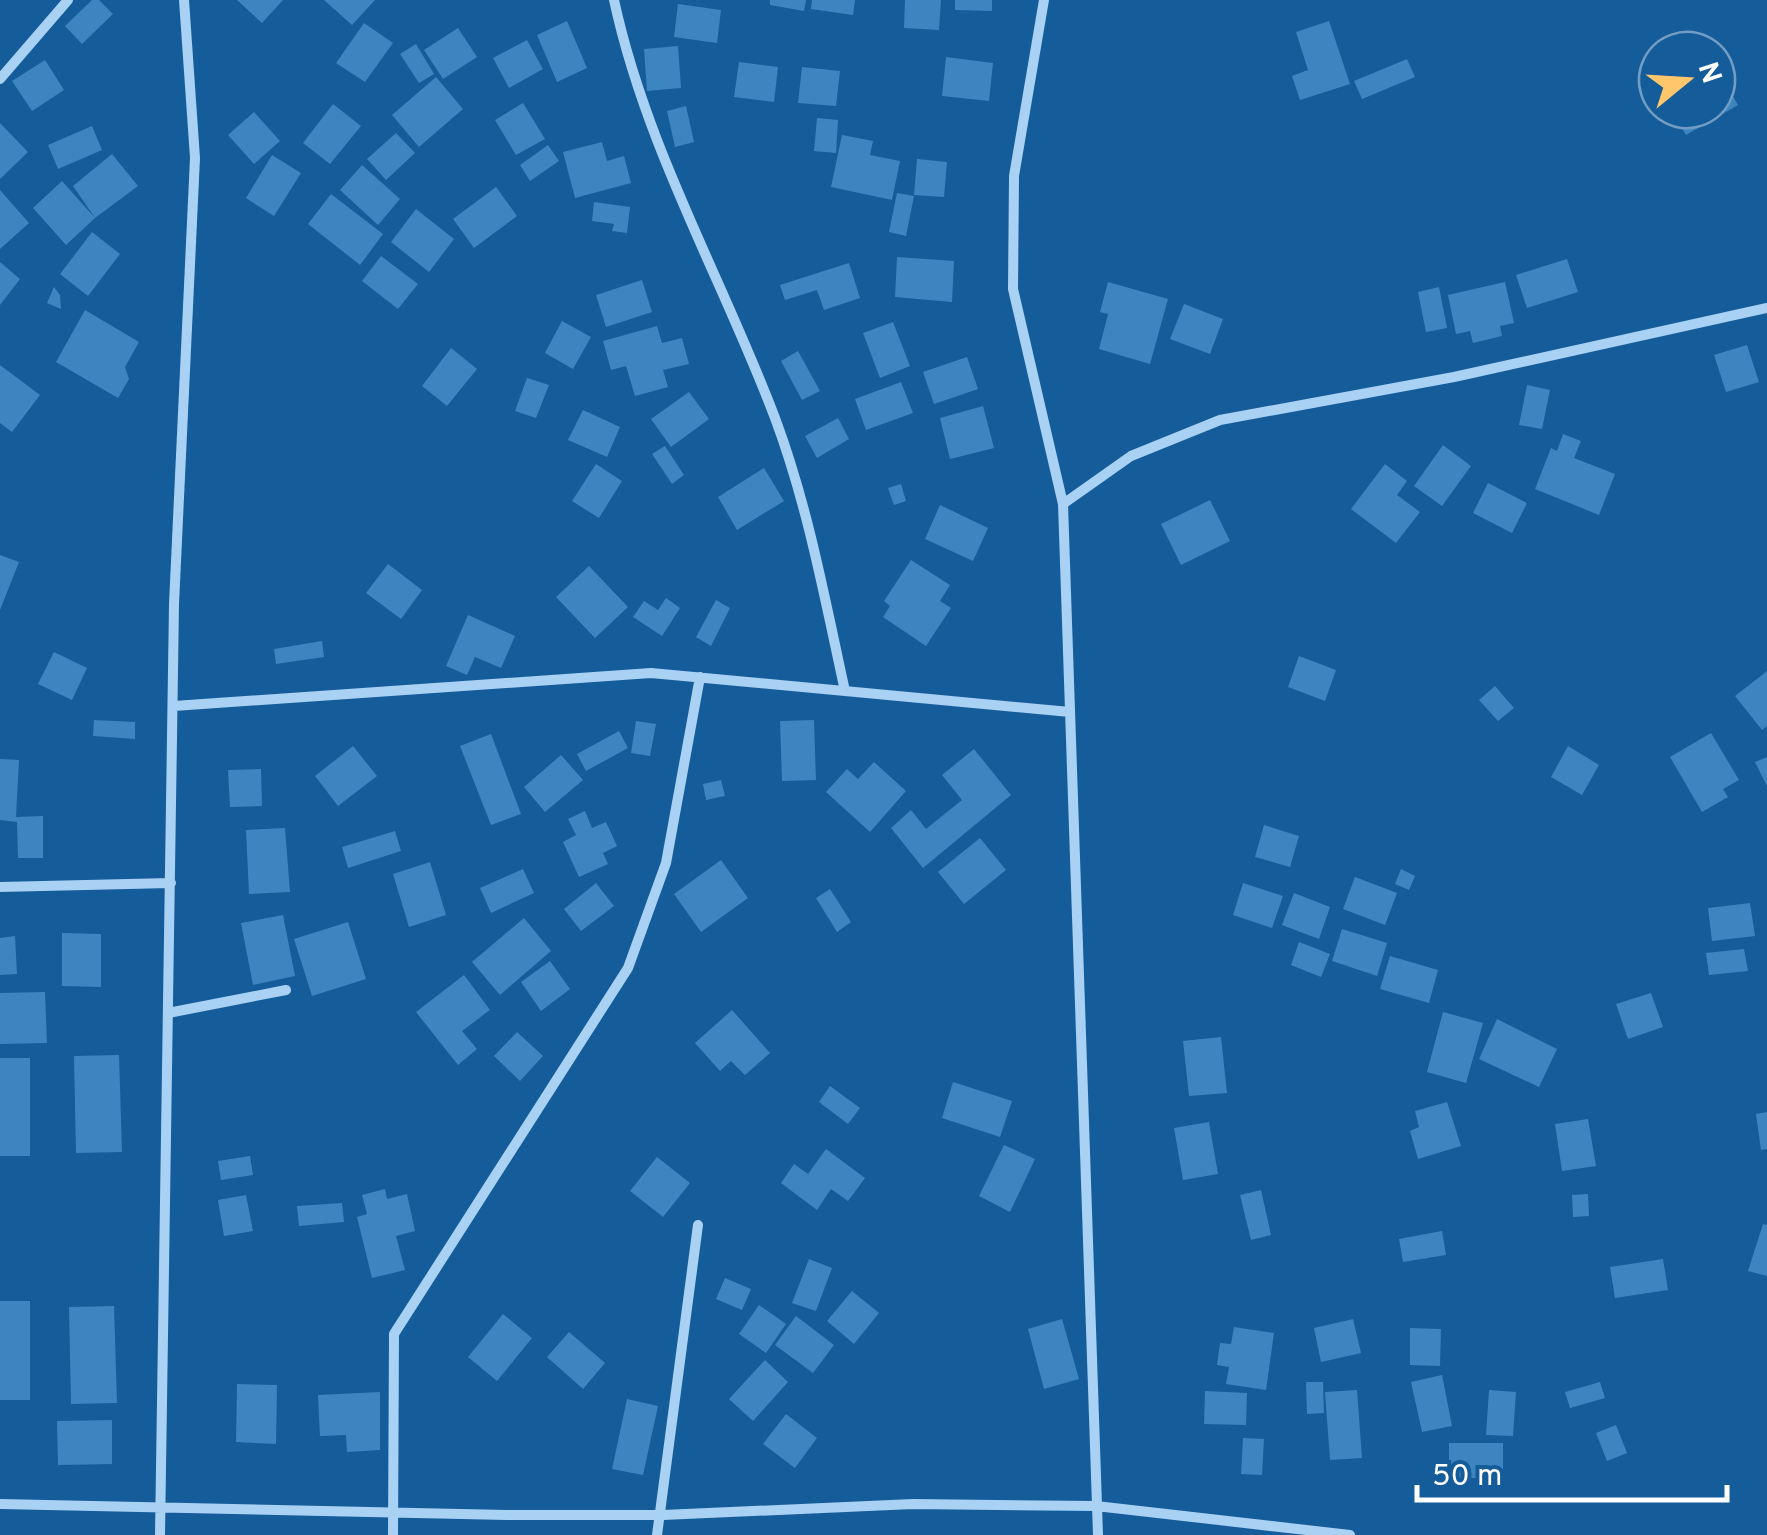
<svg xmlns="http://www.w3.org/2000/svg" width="1767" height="1535" font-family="Overpass,sans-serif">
	<rect width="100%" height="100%" fill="#155c9a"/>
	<!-- building -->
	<path fill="#3d85c1" d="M92 0H99L113 14 82 44 65 26Z
		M237 0H283L262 23Z
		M324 0H375L352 25Z
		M770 0H806L804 11 770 5Z
		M812 0H855L853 15 811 9Z
		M905 0H941L939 30 904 28Z
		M955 0H992V11L955 10Z
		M678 4 721 10 717 43 674 37Z
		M567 21 587 68 557 82 537 35Z
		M1329 21 1350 84 1300 100 1292 76 1308 70 1296 32Z
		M364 23 393 43 365 82 336 63Z
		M458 28 477 57 443 79 424 50Z
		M527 40 543 69 509 88 493 58Z
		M416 44 434 74 419 83 400 54Z
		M678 46 681 88 647 91 644 49Z
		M946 57 993 63 989 101 942 96Z
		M1407 59 1415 77 1362 99 1354 81Z
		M45 60 64 90 32 111 12 81Z
		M739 62 778 67 774 102 734 97Z
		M802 67 840 71 836 106 798 103Z
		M1717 67 1738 105 1686 135 1671 110H1717Z
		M436 77 463 109 419 147 392 115Z
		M523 103 545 139 516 155 495 120Z
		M333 104 361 126 330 164 303 143Z
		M686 106 694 142 675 147 667 111Z
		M254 112 280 141 254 164 228 135Z
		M817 118 838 120 836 153 814 151Z
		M0 123 28 152 0 179Z
		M92 126 102 150 58 169 48 145Z
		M396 133 415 153 386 180 367 159Z
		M842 135 873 141 870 155 900 161 892 200 831 187Z
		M602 142 607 161 624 156 631 183 575 198 563 152Z
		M548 145 559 161 530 181 520 165Z
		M112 154 138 186 95 218 73 186Z
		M272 155 301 173 274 216 246 198Z
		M917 159 947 162 944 197 914 195Z
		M362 165 400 199 378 225 340 190Z
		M62 181 95 218 66 245 33 208Z
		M496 187 517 216 474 248 453 219Z
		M0 190 29 223 0 249Z
		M897 193 914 196 906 236 889 232Z
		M331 194 383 234 360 265 308 224Z
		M594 202 630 207 627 233 612 231 614 224 592 221Z
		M416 209 454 239 429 272 391 242Z
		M92 232 120 254 88 296 60 274Z
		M381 256 418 284 398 309 362 281Z
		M897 257 954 261 952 302 895 297Z
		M1567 259 1578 292 1527 308 1516 275Z
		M0 262 20 279 0 305Z
		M849 263 860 298 824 310 817 290 785 300 780 285Z
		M642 280 652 312 606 327 596 295Z
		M1108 282 1168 299 1150 364 1099 349 1108 314 1100 312Z
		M1505 282 1514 323 1500 326 1502 336 1473 343 1470 331 1456 334 1448 295Z
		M54 287 60 295 61 309 47 303Z
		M1439 287 1447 328 1426 332 1418 292Z
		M1184 304 1223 319 1210 354 1170 339Z
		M85 310 139 342 125 367 129 379 118 398 56 362Z
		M562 321 591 337 573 369 545 353Z
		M893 322 910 366 880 378 863 333Z
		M657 326 662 343 682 338 689 364 663 370 668 387 635 396 626 366 611 370 603 341Z
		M1747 345 1759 382 1726 392 1714 355Z
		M451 348 477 369 447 406 422 386Z
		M798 351 820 391 802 400 781 361Z
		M967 357 978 389 934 404 923 372Z
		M0 365 40 395 12 432 0 423Z
		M527 378 549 385 536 418 515 411Z
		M901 382 913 413 866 430 855 399Z
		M1527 385 1550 390 1542 429 1519 425Z
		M689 392 709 419 671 447 651 419Z
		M983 406 994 448 950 459 940 418Z
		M583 410 620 427 607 457 568 440Z
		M838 418 849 439 817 458 805 436Z
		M1563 434 1581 441 1574 458 1615 474 1599 515 1535 489 1551 448 1557 451Z
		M1443 445 1471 466 1442 506 1414 486Z
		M665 446 684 475 672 484 652 454Z
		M596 464 622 481 599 518 572 501Z
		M1385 464 1407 481 1397 495 1420 512 1396 543 1351 509Z
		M764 468 784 501 737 530 718 497Z
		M1488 483 1527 503 1512 533 1473 513Z
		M901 484 906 501 894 505 888 488Z
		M1210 500 1230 541 1181 565 1161 524Z
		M940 505 988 528 973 561 925 539Z
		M0 555 19 562 0 610Z
		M911 560 950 585 940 601 951 608 926 646 883 617 890 606 884 601Z
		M388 564 422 590 401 619 366 593Z
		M589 566 628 607 595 638 556 597Z
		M666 598 680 608 662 636 633 617 644 601 658 610Z
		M716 600 730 608 711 646 696 637Z
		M468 615 515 636 501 668 475 657 467 675 446 666Z
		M322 641 324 657 276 664 274 649Z
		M54 652 87 668 72 700 38 684Z
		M1299 656 1336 670 1325 701 1288 687Z
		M1767 671V726L1762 730 1735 696Z
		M1495 686 1514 708 1498 721 1479 700Z
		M94 720 135 722V739L93 736Z
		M814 720 816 780 782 781 780 721Z
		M636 721 656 724 650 756 631 753Z
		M619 731 628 748 586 771 577 754Z
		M1711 733 1739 780 1723 789 1728 797 1702 812 1670 757Z
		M491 734 521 814 491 825 460 746Z
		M353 746 377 776 338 806 315 776Z
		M1568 746 1599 765 1582 795 1551 777Z
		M974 749 1011 795 923 868 891 828 911 810 926 829 962 800 942 775Z
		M561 755 583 780 545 812 524 787Z
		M1767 757V786L1755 762Z
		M0 759 19 760 16 817 43 816V858H18L17 822 0 820Z
		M874 762 906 791 870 832 826 792 847 769 858 779Z
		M261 769 262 806 230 807 228 770Z
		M721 780 725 796 706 800 703 784Z
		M585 811 592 828 606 822 617 846 603 853 608 864 579 877 563 842 576 835 568 819Z
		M1264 825 1299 836 1290 867 1255 857Z
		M285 828 290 892 249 894 246 830Z
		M395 831 401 851 348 868 342 847Z
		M980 838 1006 870 964 904 938 872Z
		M721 860 748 898 701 932 674 894Z
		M430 862 446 915 409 927 393 874Z
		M523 869 534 893 491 913 480 888Z
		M1401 869 1415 876 1409 890 1395 884Z
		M1355 877 1397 893 1385 925 1343 909Z
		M596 883 614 906 581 931 564 909Z
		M1243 883 1283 896 1272 928 1233 915Z
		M830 889 851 922 837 932 816 898Z
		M1294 893 1330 907 1319 939 1282 925Z
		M1750 903 1755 936 1712 941 1708 908Z
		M283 915 295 976 253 985 241 923Z
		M524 918 551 951 500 995 472 962Z
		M348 922 366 979 312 996 294 939Z
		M1342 929 1387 943 1377 976 1332 961Z
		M62 933 101 934V987L62 986Z
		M15 936 17 974 0 975V938Z
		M1299 942 1330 954 1321 977 1291 965Z
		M1744 949 1748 971 1709 975 1706 953Z
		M1390 956 1438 970 1429 1003 1380 989Z
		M550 961 570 989 541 1011 521 982Z
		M464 975 490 1010 462 1031 477 1049 458 1065 416 1012Z
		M45 992 47 1043 0 1044V993Z
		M1651 993 1663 1027 1628 1039 1616 1004Z
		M732 1010 770 1053 745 1075 731 1061 720 1071 695 1043Z
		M1443 1012 1483 1023 1466 1083 1427 1072Z
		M1497 1019 1557 1049 1539 1087 1479 1059Z
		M517 1032 543 1056 520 1081 494 1056Z
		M1221 1037 1227 1093 1189 1096 1183 1041Z
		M119 1055 122 1152 76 1153 74 1056Z
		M0 1058H30V1156H0Z
		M953 1082 1012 1101 1000 1137 942 1118Z
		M830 1086 860 1108 848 1124 819 1102Z
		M1447 1102 1461 1146 1418 1159 1410 1131 1419 1127 1415 1111Z
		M1767 1112V1149L1761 1150 1756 1114Z
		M1588 1119 1596 1166 1562 1171 1555 1124Z
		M1209 1122 1218 1174 1183 1180 1174 1128Z
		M1004 1145 1035 1159 1010 1212 979 1196Z
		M826 1149 865 1178 848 1201 831 1189 817 1210 781 1183 794 1164 808 1174Z
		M250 1156 253 1175 221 1180 218 1161Z
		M657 1157 690 1183 663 1217 630 1191Z
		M385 1189 387 1199 407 1194 415 1231 396 1236 405 1270 372 1278 357 1217 367 1214 362 1195Z
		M1261 1190 1271 1235 1251 1240 1240 1195Z
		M1588 1194 1589 1216 1573 1217 1572 1195Z
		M246 1195 253 1231 224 1236 218 1200Z
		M342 1203 344 1222 299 1226 297 1206Z
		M1763 1224 1767 1225V1276L1748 1271Z
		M1442 1231 1446 1255 1403 1262 1399 1239Z
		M809 1259 832 1268 816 1311 792 1303Z
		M1663 1259 1668 1290 1615 1298 1610 1267Z
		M725 1278 751 1289 742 1310 716 1299Z
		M852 1291 879 1313 854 1344 827 1321Z
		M0 1301H30V1400H0Z
		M759 1305 786 1324 766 1353 739 1334Z
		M114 1306 117 1403 71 1404 69 1307Z
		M503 1314 532 1338 497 1381 468 1357Z
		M796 1316 834 1345 813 1373 775 1345Z
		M1062 1319 1079 1379 1044 1389 1028 1329Z
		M1353 1319 1361 1353 1321 1362 1314 1328Z
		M1234 1327 1274 1333 1266 1390 1226 1384 1229 1367 1217 1365 1220 1343 1231 1344Z
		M1410 1328 1441 1329 1440 1366 1410 1365Z
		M569 1332 605 1363 583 1389 547 1357Z
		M765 1360 788 1382 753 1421 729 1399Z
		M1442 1375 1452 1426 1422 1432 1411 1382Z
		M1306 1382H1323L1324 1413 1307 1414Z
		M1600 1382 1605 1398 1570 1408 1565 1392Z
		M237 1384 277 1385 276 1444 236 1442Z
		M1357 1390 1362 1458 1330 1460 1325 1392Z
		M1489 1390 1516 1392 1513 1436 1486 1435Z
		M1205 1391 1247 1393 1246 1425 1204 1424Z
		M380 1392V1450L347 1452 346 1435 320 1436 318 1395Z
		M627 1399 658 1406 643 1475 612 1469Z
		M786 1414 817 1438 795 1468 763 1444Z
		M112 1420V1464L58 1465 57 1421Z
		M1616 1425 1627 1453 1607 1461 1596 1433Z
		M1243 1438 1264 1439 1262 1475 1241 1474Z
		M1449 1443H1503V1478H1449Z"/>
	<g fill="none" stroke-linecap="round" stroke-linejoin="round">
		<!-- minor -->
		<path stroke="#a9d1f3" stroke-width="10" d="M614 0C646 148 722 278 775 418 808 506 825 600 845 691
			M1044 0 1014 176 1013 289 1063 504 1098 1535
			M0 79 68 0
			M1063 504 1131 456 1220 420 1454 377 1767 308
			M174 706 651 673 1070 712
			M0 887 171 883
			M168 1013 286 990
			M0 1504 507 1515H663L913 1504 1096 1506 1350 1535
			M160 1535 174 604 195 158 184 0
			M393 1535 394 1334 628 968 666 863 700 677
			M657 1535 698 1225"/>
	</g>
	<!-- north arrow -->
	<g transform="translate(1687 80) rotate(72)"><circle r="48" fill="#155c9a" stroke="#739dc2" stroke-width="2.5"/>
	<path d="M0-8L18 38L0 25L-18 38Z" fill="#ffc66b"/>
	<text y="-15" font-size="28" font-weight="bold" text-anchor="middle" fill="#ffffff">N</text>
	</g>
	<!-- scale -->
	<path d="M1417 1485v15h310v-15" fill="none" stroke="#ffffff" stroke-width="5"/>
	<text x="1432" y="1485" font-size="30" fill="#ffffff" stroke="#155c9a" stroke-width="8" paint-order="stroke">50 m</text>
</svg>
